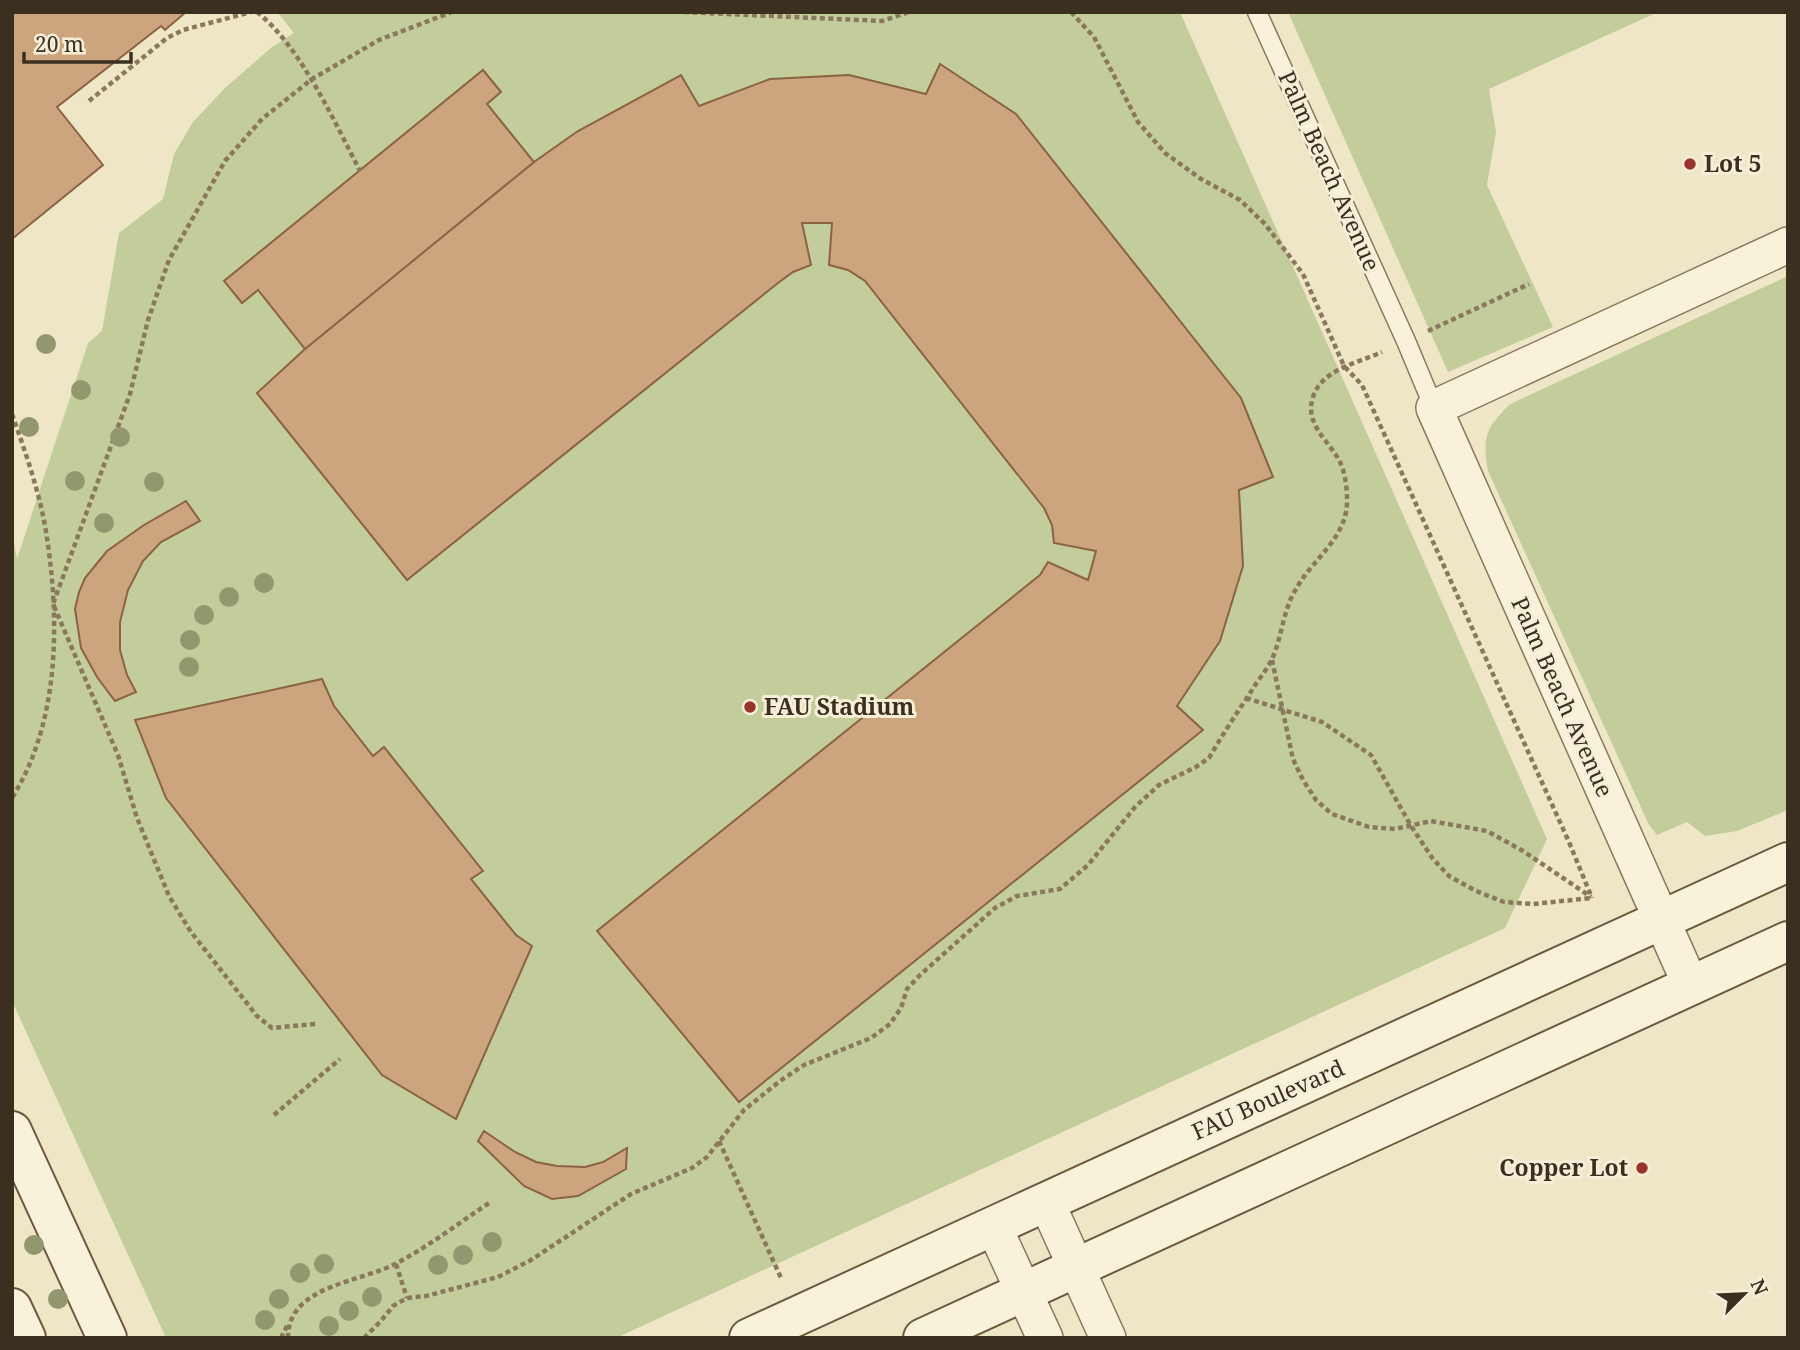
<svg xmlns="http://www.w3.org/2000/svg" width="1800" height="1350" font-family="'Noto Serif',serif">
	<rect width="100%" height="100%" fill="#efe6c7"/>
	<!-- green -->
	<path fill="#c3cd9b" d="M277 12H1180L1547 839 1505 928 616 1338H166L12 1001V532L17 559 88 343 102 331 119 233 163 199 174 154 193 122 225 88 272 47 294 33Z
		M1288 12H1658L1489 89 1496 132 1487 185 1553 327 1448 372Z
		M1788 276V810L1737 831 1705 836 1687 822 1657 835 1649 825 1488 471C1482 437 1486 428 1510 404Z"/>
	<!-- building -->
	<path fill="#cca47d" stroke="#8a6442" stroke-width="2" d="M12 12H186L165 30 161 26 57 107 103 165 12 239Z
		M940 64 1016 114 1241 398 1273 477 1239 490 1243 566 1220 641 1177 706 1203 730 739 1102 597 931 1040 575 1048 562 1088 580 1096 551 1054 543 1052 525 1044 508 865 281 848 270 829 265 832 223H802L811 265 793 272 778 283 407 580 257 393 305 349 534 162 578 131 681 75 699 106 770 79 849 75 926 94Z
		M483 70 501 92 487 104 534 162 305 349 258 290 242 303 224 281Z
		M186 501 200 521 161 542 143 561 128 590 120 622V650L127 675 136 692 115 701 97 677 81 648 75 609 79 592 85 578 107 551 144 525Z
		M322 679 334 706 373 756 384 747 483 871 471 879 516 935 532 946 456 1119 382 1075 166 798 135 720Z
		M484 1131 515 1152 536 1162 557 1166 585 1167 603 1162 627 1148 626 1169 578 1196 552 1199 524 1186 478 1141Z"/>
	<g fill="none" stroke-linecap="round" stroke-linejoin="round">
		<!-- lane casing -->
		<g stroke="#8a785c" stroke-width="21">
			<path id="lane" d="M1257 12 1406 341 1434 408"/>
		</g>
		<!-- street casing -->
		<g stroke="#8a785c" stroke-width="38">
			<path id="street" d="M1691 986 1434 408 1788 245
				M1046 1201 1108 1338
				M993 1225 1045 1338"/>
		</g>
		<!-- secondary casing -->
		<g stroke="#6c593f" stroke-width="42">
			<path id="secondary" d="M12 1131 107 1338
				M12 1308 26 1338
				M749 1338 1788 862
				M923 1338 1788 941"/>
		</g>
		<!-- path -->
		<path stroke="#8a785c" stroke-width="4.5" stroke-dasharray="5 3.5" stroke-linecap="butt" d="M257 12C301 47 334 121 360 171
			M684 12 882 21 909 12
			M1071 12 1094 37 1138 122 1165 153 1201 179 1240 200 1265 224 1303 274 1344 366 1362 385 1569 842 1592 898
			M89 101 167 38 183 30 251 12
			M1428 331 1529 284
			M12 414C26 454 41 496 47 538 60 624 59 723 12 798
			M1272 660 1293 759 1303 780 1316 800 1332 814 1369 827 1395 829 1431 821 1487 831 1523 851 1591 897
			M1246 698 1322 722 1371 755 1411 826 1433 859 1449 876 1476 891 1504 902 1533 904 1591 898
			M315 1024 272 1028 257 1016 191 932 169 896 137 818 118 755 53 604 130 394 148 320 169 260 225 161 262 119 312 79 379 40 452 12
			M274 1115 340 1059
			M719 1141 781 1278
			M396 1264 407 1298
			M281 1338 287 1326
			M288 1338C287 1285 363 1282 397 1263 429 1246 459 1223 489 1203
			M364 1338 381 1321 393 1306 407 1298 426 1296 498 1277 531 1260 631 1194 692 1168 707 1157 744 1110 780 1081 804 1065 871 1038 890 1024 901 1008 907 989 920 975 995 908 1017 896 1060 889 1088 865 1135 807 1159 785 1196 767 1209 758C1222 735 1237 713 1252 690 1258 680 1267 670 1272 659 1282 637 1283 610 1296 589 1313 558 1348 538 1347 499 1347 488 1345 472 1340 462 1329 440 1304 425 1313 397 1322 369 1358 363 1382 352"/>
		<!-- lane -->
		<use href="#lane" stroke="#f9f2db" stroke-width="18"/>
		<!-- street -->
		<use href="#street" stroke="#f9f2db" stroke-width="35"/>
		<!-- secondary -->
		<use href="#secondary" stroke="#f9f2db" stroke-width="38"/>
	</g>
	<!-- trees -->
	<g fill="#93976e">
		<circle cx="46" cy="344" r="10"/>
		<circle cx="81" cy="390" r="10"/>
		<circle cx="29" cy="427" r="10"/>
		<circle cx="120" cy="437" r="10"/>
		<circle cx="75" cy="481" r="10"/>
		<circle cx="154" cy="482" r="10"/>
		<circle cx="104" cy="523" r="10"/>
		<circle cx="264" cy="583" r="10"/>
		<circle cx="229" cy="597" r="10"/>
		<circle cx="204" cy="615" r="10"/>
		<circle cx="190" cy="640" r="10"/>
		<circle cx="189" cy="667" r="10"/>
		<circle cx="492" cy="1242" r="10"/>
		<circle cx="34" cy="1245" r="10"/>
		<circle cx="463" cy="1255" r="10"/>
		<circle cx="324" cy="1264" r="10"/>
		<circle cx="438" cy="1265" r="10"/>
		<circle cx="300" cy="1273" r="10"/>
		<circle cx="372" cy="1297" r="10"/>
		<circle cx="58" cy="1299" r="10"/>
		<circle cx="279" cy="1299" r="10"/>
		<circle cx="349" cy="1311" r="10"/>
		<circle cx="265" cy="1320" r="10"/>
		<circle cx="329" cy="1326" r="10"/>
	</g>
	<!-- markers -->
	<g fill="#99342c" stroke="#f6efd7" stroke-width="2.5">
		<circle cx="1690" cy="164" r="7"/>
		<circle cx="750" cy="707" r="7"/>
		<circle cx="1642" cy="1168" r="7"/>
	</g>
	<g text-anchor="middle" stroke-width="6" stroke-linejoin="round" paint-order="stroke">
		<!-- poi labels -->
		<g font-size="23" font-weight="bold" fill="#3b2f20" stroke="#f6efd7" text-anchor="start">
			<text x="1704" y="172">Lot 5</text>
			<text x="764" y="715">FAU Stadium</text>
			<text x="1628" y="1176" text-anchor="end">Copper Lot</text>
		</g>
		<!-- street labels -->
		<g font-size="23" fill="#3b2f20" stroke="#f6efd7">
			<text transform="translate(1329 171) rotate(66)" y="8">Palm Beach Avenue</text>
			<text transform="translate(1562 697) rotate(66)" y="8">Palm Beach Avenue</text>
			<text transform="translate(1268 1100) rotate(-24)" y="8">FAU Boulevard</text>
		</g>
	</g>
	<!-- border -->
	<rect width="1800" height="1350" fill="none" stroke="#3b2f20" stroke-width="28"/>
	<!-- north arrow -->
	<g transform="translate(1744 1294) rotate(66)" stroke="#f6efd7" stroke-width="5" paint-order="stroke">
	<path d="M0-5L12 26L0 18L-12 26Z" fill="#3b2f20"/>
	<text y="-10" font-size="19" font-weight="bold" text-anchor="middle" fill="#3b2f20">N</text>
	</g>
	<!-- scale -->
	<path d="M24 52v10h107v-10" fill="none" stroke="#3b2f20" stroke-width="3.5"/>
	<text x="35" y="52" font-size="21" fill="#3b2f20" stroke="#f6efd7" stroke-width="5" paint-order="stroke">20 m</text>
</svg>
